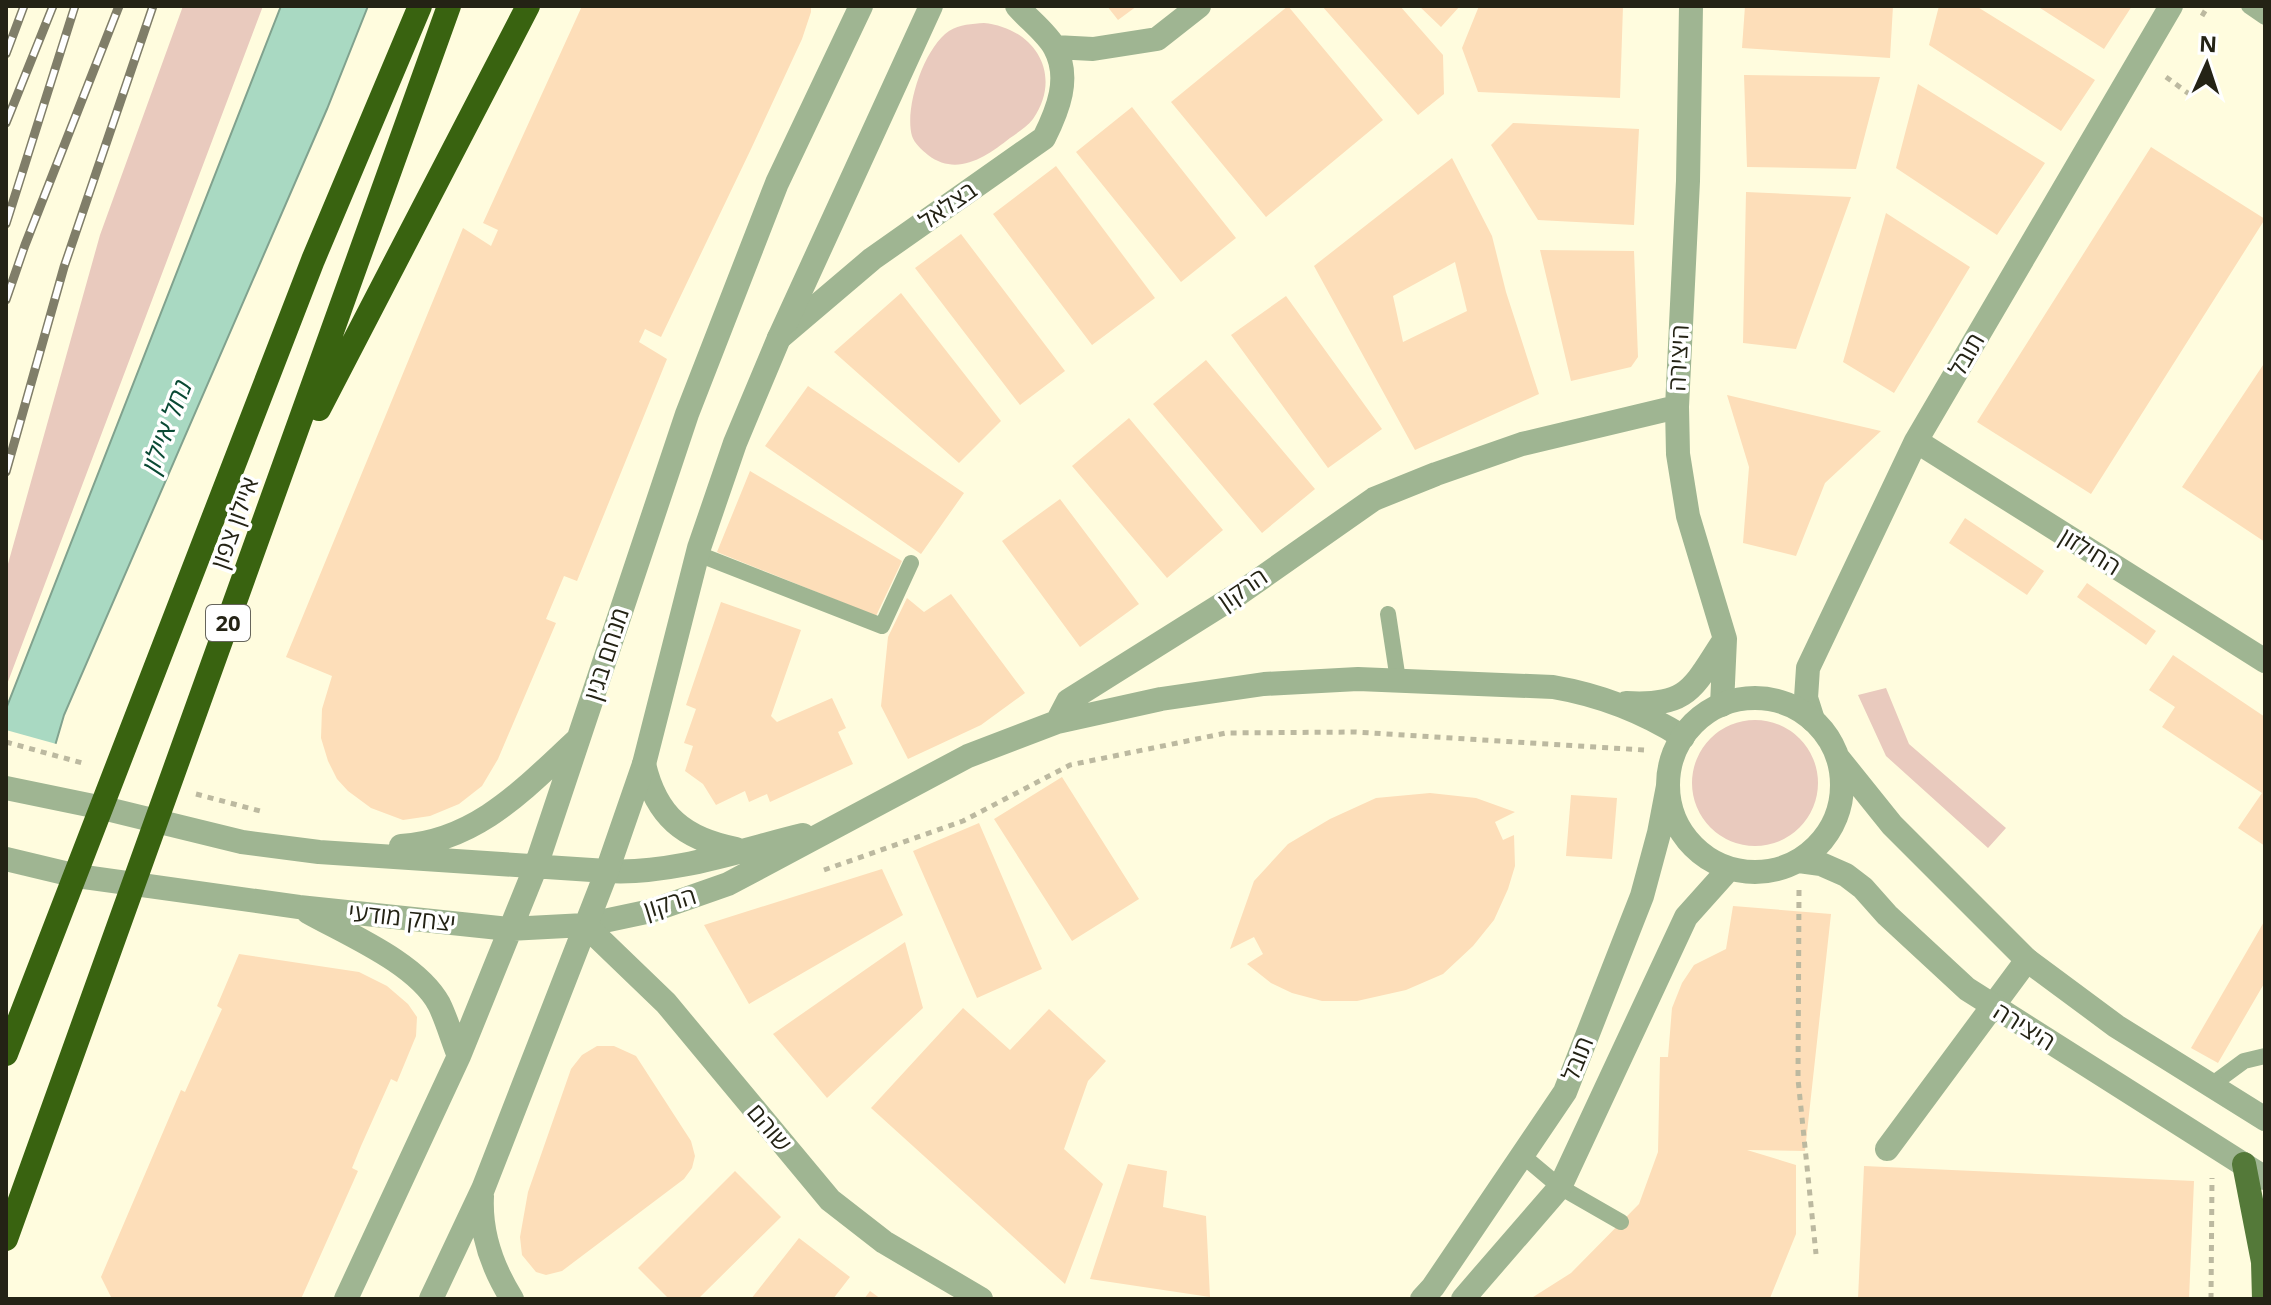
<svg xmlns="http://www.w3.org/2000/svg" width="2271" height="1305" font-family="'Open Sans','Noto Sans Hebrew',sans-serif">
	<rect width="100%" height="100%" fill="#fffcde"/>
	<!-- green -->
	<path fill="#e9cabe" d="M183 6H263L6 687V571L100 235Z
		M984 23C1034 28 1064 74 1033 119 1027 127 1017 133 1010 138 986 157 957 177 928 155 922 150 914 143 912 136 904 108 924 48 949 31 960 24 972 24 984 23Z
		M1886 688 1909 744 2006 828 1988 848 1886 756 1858 695Z
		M1692 783a63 63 0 1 1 126 0a63 63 0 1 1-126 0Z"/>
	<!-- water -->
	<path fill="#a9d9c2" stroke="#81a28e" stroke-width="2" d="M281 6H368L327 109 64 715 6 913V709Z"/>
	<!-- pier -->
	<path fill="#fffcde" d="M6 730 60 745 12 909 6 916Z"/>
	<!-- building -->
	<path fill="#fddeb9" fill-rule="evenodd" d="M582 6H811V12L802 39 751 149 661 337 645 329 639 342 667 359 577 581 564 576 546 619 556 623 498 759 482 786 459 804 430 816 403 820 371 808 348 791 337 779 328 761 321 738 322 709 332 676 286 657 463 228 491 246 498 230 483 223Z
		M1107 6H1137L1118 20Z
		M1288 6 1383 120 1266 217 1171 102Z
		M1322 6H1400L1443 55 1444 94 1418 115Z
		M1419 6H1460L1441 27Z
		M1479 6H1623L1620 98 1478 92 1462 48Z
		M1745 6H1893L1890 58 1742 48Z
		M1939 6H1976L2095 80 2061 131 1929 45Z
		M2037 6H2132L2104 49Z
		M1744 75 1880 77 1856 169 1747 167Z
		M1918 84 2045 163 1997 235 1896 168Z
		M1132 107 1236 238 1181 282 1076 152Z
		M1513 123 1639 129 1634 225 1538 220 1491 145Z
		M2151 147 2265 219 2091 494 1977 422Z
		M1452 158 1492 236 1506 292 1539 394 1415 450 1314 266ZM1455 262 1467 311 1403 342 1393 296Z
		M1056 166 1155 298 1092 345 993 214Z
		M1746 192 1851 197 1796 349 1743 343Z
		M1886 213 1970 267 1894 393 1843 362Z
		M961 234 1065 371 1020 405 915 268Z
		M1540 250 1634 251 1638 357 1631 367 1571 381Z
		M901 293 1001 421 959 463 834 352Z
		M1286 296 1382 429 1328 468 1231 335Z
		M1206 360 1315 489 1262 533 1153 404Z
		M2265 362V542L2182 487Z
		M808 386 964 493 921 554 765 446Z
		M1727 395 1881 431 1825 483 1796 556 1743 543 1749 467Z
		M1129 418 1223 530 1167 578 1072 466Z
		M750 471 902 561 876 616 717 552Z
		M1060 499 1139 604 1080 647 1002 541Z
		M1965 518 2044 571 2027 595 1949 543Z
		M2087 583 2156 631 2146 645 2077 597Z
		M951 594 1025 693 981 725 908 759 881 706 888 637 907 598 924 612Z
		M721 602 801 630 771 716 777 722 832 698 846 728 838 732 853 764 770 802 767 794 749 802 745 791 716 805 703 784 685 771 693 746 684 743 696 709 686 705Z
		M2173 655 2265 717V846L2238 828 2262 793 2162 727 2175 707 2149 690Z
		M1062 777 1139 899 1072 941 994 819Z
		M1430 793 1476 798 1515 812 1495 822 1503 840 1514 835 1515 866 1508 889 1494 920 1473 946 1443 974 1406 990 1357 1001H1322L1292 993 1271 983 1247 964 1263 954 1254 937 1230 949 1254 881 1288 844 1330 819 1376 798Z
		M1571 795 1617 798 1612 859 1566 856Z
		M979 823 1042 969 977 998 913 851Z
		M882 869 903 915 749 1004 704 925Z
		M1733 906 1831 914 1805 1151 1747 1150 1796 1165V1234L1770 1298 1530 1299 1571 1273 1639 1204 1658 1152 1660 1057H1668L1672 1008 1682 983 1694 965 1726 949Z
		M2265 920V982L2218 1063 2191 1048Z
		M905 942 923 1008 827 1098 773 1034Z
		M239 954 359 972 387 986 408 1004 417 1017 416 1036 397 1082 391 1079 361 1146 352 1168 358 1171 301 1299H112L101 1277 181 1090 185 1092 222 1009 217 1006Z
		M963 1008 1010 1050 1049 1009 1106 1061 1088 1081 1064 1149 1103 1184 1065 1284 871 1108Z
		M597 1046H614L636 1056 691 1141 695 1156 692 1168 684 1179 562 1271 546 1275 536 1272 522 1255 520 1237 528 1192 571 1069 582 1055Z
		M1128 1164 1167 1171 1163 1207 1206 1216 1210 1297 1090 1279Z
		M1864 1166 2194 1181 2189 1299H1858Z
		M735 1171 781 1217 698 1299H669L638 1268Z
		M799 1238 850 1277 833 1299H751Z
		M870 1291 881 1299H864Z"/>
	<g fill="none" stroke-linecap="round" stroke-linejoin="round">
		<!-- path -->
		<path stroke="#bcb9a0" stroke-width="5" stroke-dasharray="6 6" stroke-linecap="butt" d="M2202 16 2208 6
			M2166 77 2192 96
			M6 742 86 764
			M196 794 260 811
			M824 870 963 821 1070 765 1226 733 1356 732 1644 750
			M1799 890 1798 1079 1816 1254
			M2211 1299 2212 1178"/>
		<!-- service -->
		<path stroke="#9fb592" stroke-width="16" d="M2249 6 2265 17
			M698 554 882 626 911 563
			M1388 614 1398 680
			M2210 1086 2244 1061 2265 1056
			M1523 1156 1560 1187 1621 1222"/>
		<!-- minor -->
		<path stroke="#9fb592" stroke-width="24" d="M1691 6 1688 181 1677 407 1678 454 1688 516 1725 639 1722 705
			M1055 47 1093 49 1157 39 1199 6
			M779 338 872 259 1044 138C1058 110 1071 78 1055 48 1047 33 1028 19 1017 6
			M1916 441 2265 661
			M1626 703C1690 707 1693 687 1725 639
			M1813 720 1806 698 1808 668 1916 441 2171 6
			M1057 722 1068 701 1240 593 1374 499 1436 474 1522 444 1677 407
			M644 764C656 816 684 839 736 849
			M607 871C671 875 741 850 803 835
			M585 925 651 911 728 884 968 756 1057 722 1161 699 1264 684 1358 679 1553 687C1600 695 1642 711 1683 737
			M1887 1149 2027 960"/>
		<!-- tertiary -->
		<path stroke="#9fb592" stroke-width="24" d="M1668 785a87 87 0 1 1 174 0a87 87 0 1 1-174 0Z
			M1839 759 1892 825 2027 960 2116 1026 2265 1119
			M6 788 103 808 242 842 319 852 607 871
			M401 846C477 841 524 789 577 740
			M6 859 77 876 299 907 509 929 585 925
			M1799 861 1821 864 1846 875 1863 888 1887 915 1967 989 2265 1178
			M308 912C347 934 417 963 439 1004 447 1020 452 1039 459 1056
			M585 925 666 1003 830 1200 884 1242 981 1299
			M482 1196C480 1234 492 1267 512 1299
			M346 1299 459 1056 536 866 687 414 777 183 861 6
			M431 1299 483 1189 607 871 644 764 699 548 735 443 779 338 931 6
			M1422 1299 1433 1287 1565 1092 1642 896 1659 833 1668 786
			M1463 1299 1560 1187 1686 917 1729 869"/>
		<!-- primary -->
		<path stroke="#547939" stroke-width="24" d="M2244 1164 2263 1262 2264 1299"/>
		<!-- motorway -->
		<path stroke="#396310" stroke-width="24" d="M319 409 528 6
			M6 1054 313 260 420 6
			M6 1239 449 6"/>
		<!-- rail casing -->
		<g stroke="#807e69" stroke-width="9">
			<path id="rail" d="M6 54 24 6
				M6 123 53 6
				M6 224 75 6
				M6 300 25 245 119 6
				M6 472 64 267 153 6"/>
		</g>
		<!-- rail -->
		<use href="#rail" stroke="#fff" stroke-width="6" stroke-dasharray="18" stroke-linecap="butt"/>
	</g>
	<g text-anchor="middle" stroke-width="7" stroke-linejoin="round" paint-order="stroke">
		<!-- shield labels -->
		<rect fill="#fff" stroke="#66655b" stroke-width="2" x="206" y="605" width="44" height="36" rx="6"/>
		<g font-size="22" font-weight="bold" fill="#242315">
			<text x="228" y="631">20</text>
		</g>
		<!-- street labels -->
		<g font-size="24" fill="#242315" stroke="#fff">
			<text transform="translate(948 206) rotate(-35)" y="8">בצלאל</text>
			<text transform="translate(1967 355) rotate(-60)" y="8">תובל</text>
			<text transform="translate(1679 358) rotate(-87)" y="8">היצירה</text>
			<text transform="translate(235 523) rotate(-70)" y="8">איילון צפון</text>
			<text transform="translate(2090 552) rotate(32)" y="8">החילזון</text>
			<text transform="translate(1243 589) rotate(-34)" y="8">הרקון</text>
			<text transform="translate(607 654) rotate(-72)" y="8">מנחם בגין</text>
			<text transform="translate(670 903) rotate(-17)" y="8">הרקון</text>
			<text transform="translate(402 918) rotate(6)" y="8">יצחק מודעי</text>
			<text transform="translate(2024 1027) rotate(32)" y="8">היצירה</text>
			<text transform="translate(1578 1059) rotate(-68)" y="8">תובל</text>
			<text transform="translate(769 1128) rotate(50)" y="8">שוהם</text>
		</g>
		<!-- water labels -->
		<g font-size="26" font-style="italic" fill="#0a4934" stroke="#fff">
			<text transform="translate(167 426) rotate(-69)" y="9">נחל איילון</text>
		</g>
	</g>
	<!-- border -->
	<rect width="2271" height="1305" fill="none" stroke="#242315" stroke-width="16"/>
	<!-- north arrow -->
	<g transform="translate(2207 64) rotate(3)" stroke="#ffffff" stroke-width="6" paint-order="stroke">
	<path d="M0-6L14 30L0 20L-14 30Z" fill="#242315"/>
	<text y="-12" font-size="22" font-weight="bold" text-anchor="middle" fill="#242315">N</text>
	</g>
</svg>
